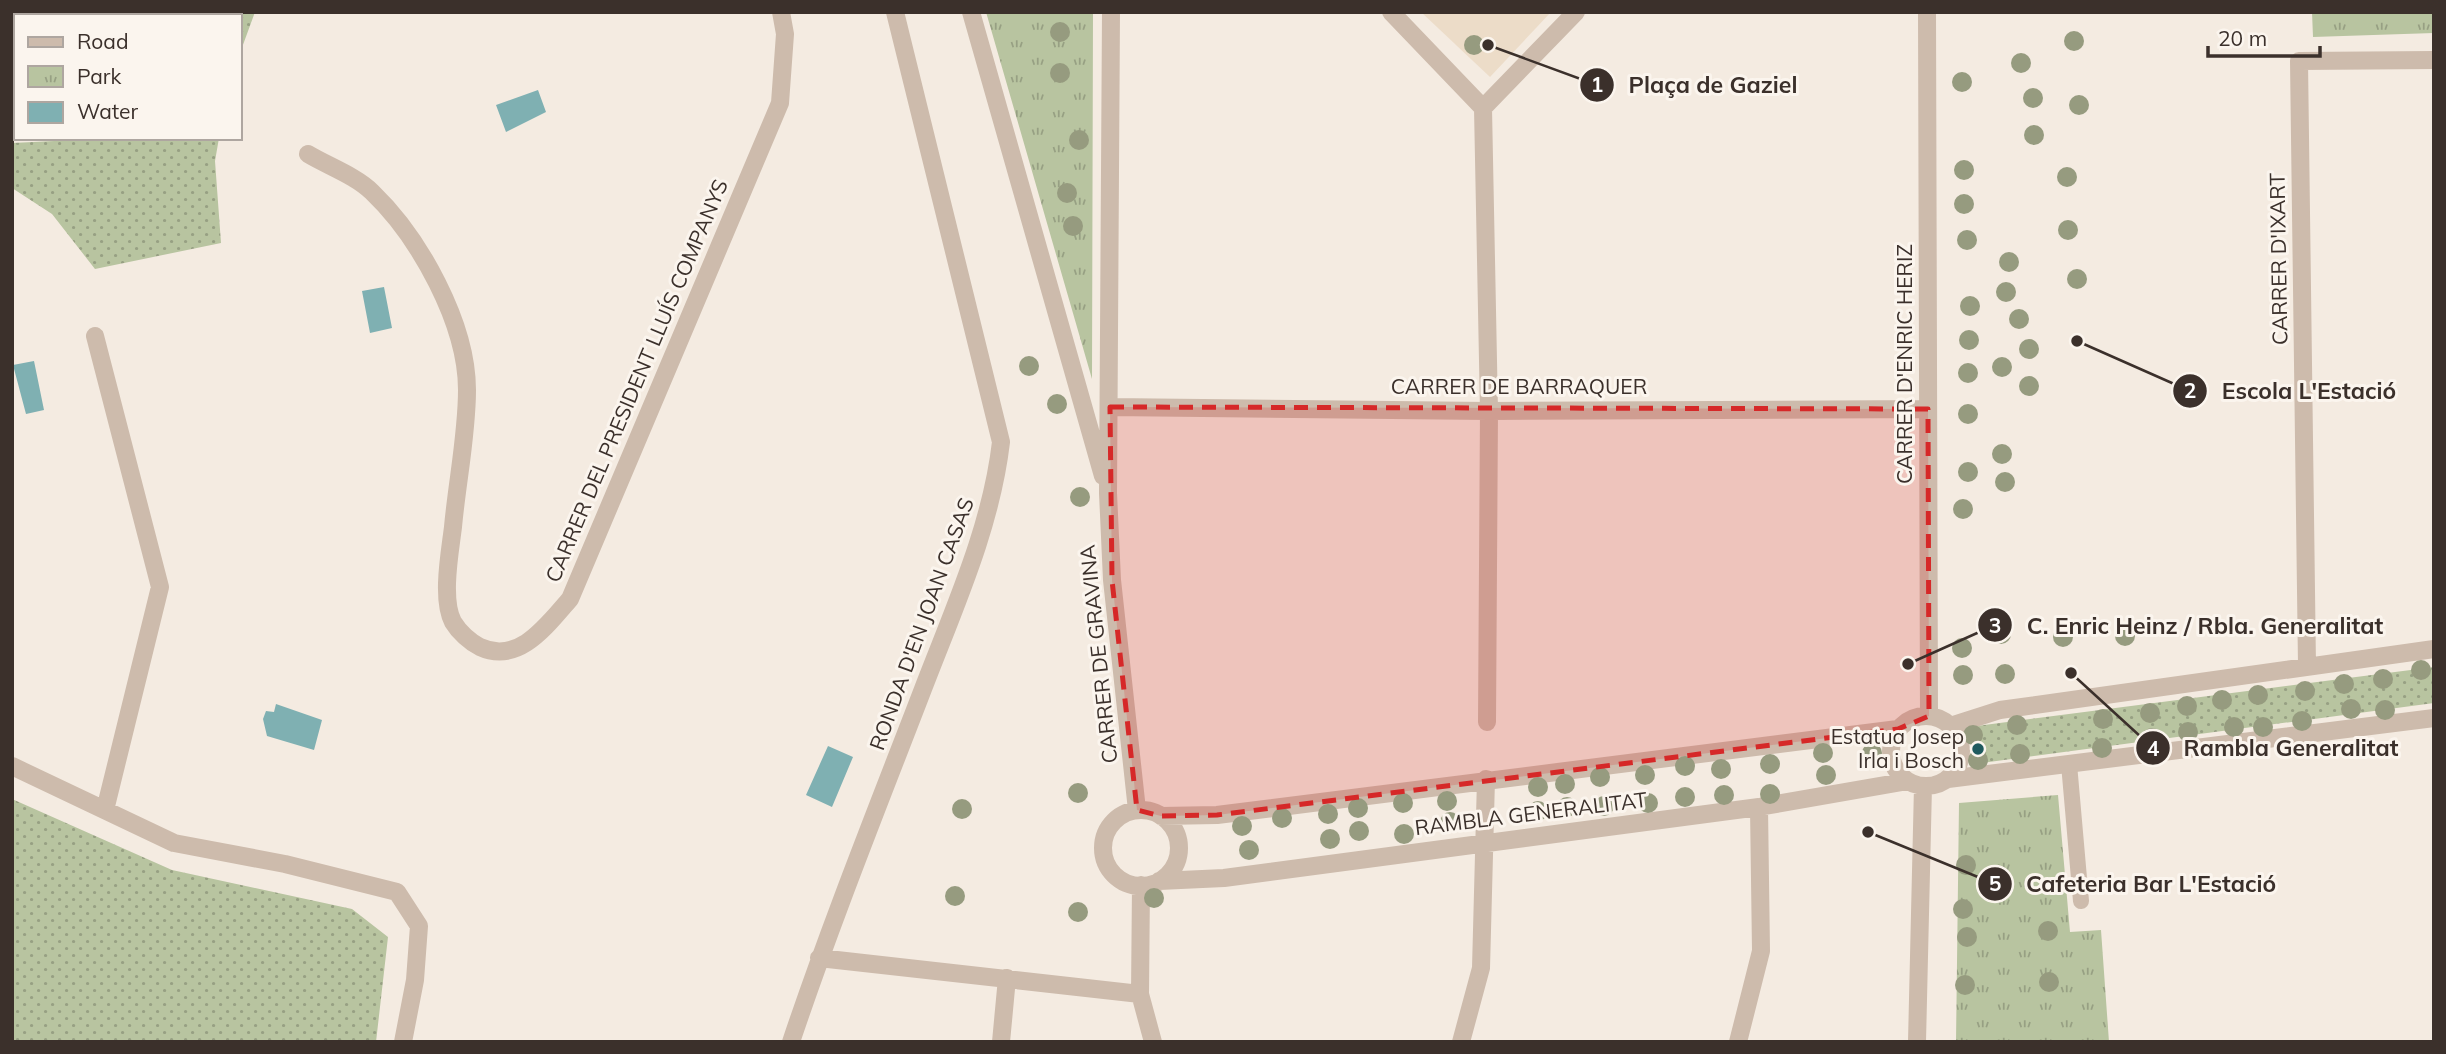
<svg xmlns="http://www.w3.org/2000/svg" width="2446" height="1054" font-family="Mulish,sans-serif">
	<defs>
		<pattern id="grass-dots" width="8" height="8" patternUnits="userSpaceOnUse" patternTransform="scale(1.75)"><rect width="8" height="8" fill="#b8c4a0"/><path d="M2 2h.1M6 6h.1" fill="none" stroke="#97a083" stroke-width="1.8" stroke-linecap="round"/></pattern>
		<pattern id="park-tufts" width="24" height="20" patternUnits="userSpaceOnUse" patternTransform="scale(1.75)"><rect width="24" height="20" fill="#b8c4a0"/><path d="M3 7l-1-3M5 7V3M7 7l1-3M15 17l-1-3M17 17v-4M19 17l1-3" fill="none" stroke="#97a083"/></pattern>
	</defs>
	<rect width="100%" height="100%" fill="#f4ebe1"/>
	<!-- grass -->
	<path fill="url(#grass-dots)" d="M102 12H255L240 53V16H102Z
		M117 138H219L215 161 221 243 95 269 52 214 12 188V143Z
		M2434 667V703L1974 764 1969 727Z
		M12 799 172 870 352 909 388 937 376 1042H12Z"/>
	<!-- park -->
	<path fill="url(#park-tufts)" d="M986 12H1093L1092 379Z
		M2312 12H2434V33L2313 37Z
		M2058 795 2070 932 2101 930 2109 1042H1956L1959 803Z"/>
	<!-- plaza -->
	<path fill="#ecdcc8" d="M1421 12H1551L1490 77Z"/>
	<!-- water -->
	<path fill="#7fb0b2" d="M538 90 546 112 506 132 496 105Z
		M384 287 392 328 370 333 362 291Z
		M34 361 44 410 26 414 13 365Z
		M276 704 322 720 314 750 267 736 263 719 266 711 274 712Z
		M828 746 853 757 832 807 806 795Z"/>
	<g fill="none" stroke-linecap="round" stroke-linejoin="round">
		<!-- service -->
		<path stroke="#cdbbac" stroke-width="16" d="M2069 764 2081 901"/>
		<!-- minor -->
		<path stroke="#cdbbac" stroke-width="18" d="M971 12 1103 476
			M1111 12 1108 493 1112 580 1137 810
			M1391 12 1483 108 1576 12
			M1927 12 1929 716
			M1483 108 1489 411 1487 722
			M308 154C328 166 356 176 372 192 419 237 467 323 467 390 467 435 457 482 453 527 450 552 441 599 453 622 459 632 470 642 480 647 519 665 547 625 570 599L780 103 785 34 781 12
			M95 336 160 587 105 810
			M1110 407 1489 411 1928 409
			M2307 666 2299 61 2434 60
			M1891 751a35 35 0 1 1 70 0a35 35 0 1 1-70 0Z
			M1950 726 2000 710 2434 649
			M12 766 174 843 285 864 397 892 419 926 415 980 403 1042
			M1948 779 2434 718
			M1103 848a38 38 0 1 1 76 0a38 38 0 1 1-76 0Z
			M1161 816 1217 815 1898 729
			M1159 881 1224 878 1759 807 1908 781
			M1141 885 1140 994 1153 1042
			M819 958 1140 994
			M791 1042C831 923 878 806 923 689 954 608 991 528 1001 442L895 12
			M1001 1042 1007 978
			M1461 1042 1481 968 1486 779
			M1738 1042 1761 951 1759 807
			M1917 1042 1923 786"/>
	</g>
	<!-- trees -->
	<g fill="#969b7f">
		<circle cx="1060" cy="32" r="10"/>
		<circle cx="2074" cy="41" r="10"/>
		<circle cx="1474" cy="45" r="10"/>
		<circle cx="2021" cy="63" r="10"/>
		<circle cx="1060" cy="73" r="10"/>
		<circle cx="1962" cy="82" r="10"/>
		<circle cx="2033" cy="98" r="10"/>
		<circle cx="2079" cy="105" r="10"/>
		<circle cx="2034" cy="135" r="10"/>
		<circle cx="1079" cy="140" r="10"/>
		<circle cx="1964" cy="170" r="10"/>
		<circle cx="2067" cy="177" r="10"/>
		<circle cx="1067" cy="193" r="10"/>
		<circle cx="1964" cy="204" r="10"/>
		<circle cx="1073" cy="226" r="10"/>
		<circle cx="2068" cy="230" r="10"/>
		<circle cx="1967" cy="240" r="10"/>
		<circle cx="2009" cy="262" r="10"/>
		<circle cx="2077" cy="279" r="10"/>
		<circle cx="2006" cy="292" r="10"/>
		<circle cx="1970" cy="306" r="10"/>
		<circle cx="2019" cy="319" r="10"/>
		<circle cx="1969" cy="340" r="10"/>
		<circle cx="2029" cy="349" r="10"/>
		<circle cx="1029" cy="366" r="10"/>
		<circle cx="2002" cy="367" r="10"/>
		<circle cx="1968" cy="373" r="10"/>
		<circle cx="2029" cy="386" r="10"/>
		<circle cx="1057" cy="404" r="10"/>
		<circle cx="1968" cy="414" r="10"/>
		<circle cx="2002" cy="454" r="10"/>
		<circle cx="1968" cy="472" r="10"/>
		<circle cx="2005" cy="482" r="10"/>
		<circle cx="1080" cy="497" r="10"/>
		<circle cx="1963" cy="509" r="10"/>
		<circle cx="2001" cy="634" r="10"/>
		<circle cx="2125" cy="636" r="10"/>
		<circle cx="2063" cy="637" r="10"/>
		<circle cx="1962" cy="648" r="10"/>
		<circle cx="2421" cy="670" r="10"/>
		<circle cx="2005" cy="674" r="10"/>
		<circle cx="1963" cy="675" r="10"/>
		<circle cx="2383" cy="679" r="10"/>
		<circle cx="2344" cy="684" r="10"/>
		<circle cx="2305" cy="691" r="10"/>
		<circle cx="2258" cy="695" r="10"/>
		<circle cx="2222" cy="700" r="10"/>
		<circle cx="2187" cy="706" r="10"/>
		<circle cx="2351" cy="709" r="10"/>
		<circle cx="2385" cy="710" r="10"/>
		<circle cx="2150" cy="713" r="10"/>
		<circle cx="2103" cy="719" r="10"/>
		<circle cx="2302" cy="721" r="10"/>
		<circle cx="2017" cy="725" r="10"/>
		<circle cx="2234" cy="727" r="10"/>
		<circle cx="2263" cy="727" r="10"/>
		<circle cx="2188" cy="732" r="10"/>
		<circle cx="1973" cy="735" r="10"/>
		<circle cx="2152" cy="738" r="10"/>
		<circle cx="2102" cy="748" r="10"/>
		<circle cx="1823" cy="753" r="10"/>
		<circle cx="1872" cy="753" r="10"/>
		<circle cx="2020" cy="754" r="10"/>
		<circle cx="1978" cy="760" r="10"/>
		<circle cx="1770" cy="764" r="10"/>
		<circle cx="1685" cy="766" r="10"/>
		<circle cx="1721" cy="769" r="10"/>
		<circle cx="1645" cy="775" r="10"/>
		<circle cx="1826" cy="775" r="10"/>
		<circle cx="1600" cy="777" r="10"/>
		<circle cx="1565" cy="784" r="10"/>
		<circle cx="1538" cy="787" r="10"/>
		<circle cx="1078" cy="793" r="10"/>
		<circle cx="1770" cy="794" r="10"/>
		<circle cx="1724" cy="795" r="10"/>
		<circle cx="1685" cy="797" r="10"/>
		<circle cx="1447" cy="801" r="10"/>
		<circle cx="1403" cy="803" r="10"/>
		<circle cx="1648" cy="803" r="10"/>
		<circle cx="1604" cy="806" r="10"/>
		<circle cx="1567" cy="807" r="10"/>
		<circle cx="1358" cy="808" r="10"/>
		<circle cx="962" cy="809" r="10"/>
		<circle cx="1538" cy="811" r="10"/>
		<circle cx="1328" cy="814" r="10"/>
		<circle cx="1282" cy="818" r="10"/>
		<circle cx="1450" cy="822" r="10"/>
		<circle cx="1242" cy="826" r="10"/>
		<circle cx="1359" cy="831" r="10"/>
		<circle cx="1404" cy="834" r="10"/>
		<circle cx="1330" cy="839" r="10"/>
		<circle cx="1249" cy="850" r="10"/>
		<circle cx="1966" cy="865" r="10"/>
		<circle cx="955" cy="896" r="10"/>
		<circle cx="1154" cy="898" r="10"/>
		<circle cx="1963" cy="909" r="10"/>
		<circle cx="1078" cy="912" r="10"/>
		<circle cx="2048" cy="931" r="10"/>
		<circle cx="1967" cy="937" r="10"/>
		<circle cx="2049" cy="982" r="10"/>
		<circle cx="1965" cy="985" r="10"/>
	</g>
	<!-- marked area -->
	<path fill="#d62828" fill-opacity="0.2" stroke="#d62828" stroke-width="5" stroke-dasharray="14 9" stroke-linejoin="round" d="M1110 407 1928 409 1929 716 1898 729 1217 815 1161 816 1137 810 1112 580Z"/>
	<!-- markers -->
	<circle fill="#1f5a5e" stroke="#fbf5ee" stroke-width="2.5" cx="1978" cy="749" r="7"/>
	<g text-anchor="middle" stroke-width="6" stroke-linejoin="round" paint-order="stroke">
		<!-- street labels -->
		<g font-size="21" fill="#3b302b" stroke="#fbf5ee">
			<text transform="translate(2279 259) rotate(-91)" y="7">CARRER D'IXART</text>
			<text transform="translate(1905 364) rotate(-90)" y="7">CARRER D'ENRIC HERIZ</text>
			<text transform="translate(637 381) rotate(-67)" y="7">CARRER DEL PRESIDENT LLUÍS COMPANYS</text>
			<text x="1519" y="394">CARRER DE BARRAQUER</text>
			<text transform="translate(922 624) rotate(-70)" y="7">RONDA D'EN JOAN CASAS</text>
			<text transform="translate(1099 654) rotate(-96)" y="7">CARRER DE GRAVINA</text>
			<text transform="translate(1531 814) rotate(-7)" y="7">RAMBLA GENERALITAT</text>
		</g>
		<!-- poi labels -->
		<g font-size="21" fill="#3b302b" stroke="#fbf5ee" text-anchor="end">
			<text x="1964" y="744">Estatua Josep<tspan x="1964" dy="24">Irla i Bosch</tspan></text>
		</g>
	</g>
	<!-- callouts -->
	<path fill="none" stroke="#3b302b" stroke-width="2.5" d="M1488 45L1597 85M2077 341L2190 391M1908 664L1995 625M2071 673L2153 748M1868 832L1995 884"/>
	<g fill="#3b302b" stroke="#fbf5ee" stroke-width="2.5">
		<circle cx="1488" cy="45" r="7"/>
		<circle cx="2077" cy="341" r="7"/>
		<circle cx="1908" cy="664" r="7"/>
		<circle cx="2071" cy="673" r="7"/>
		<circle cx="1868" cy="832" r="7"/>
		<circle cx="1597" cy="85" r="18"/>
		<circle cx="2190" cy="391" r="18"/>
		<circle cx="1995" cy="625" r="18"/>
		<circle cx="2153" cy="748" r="18"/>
		<circle cx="1995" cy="884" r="18"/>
	</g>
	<g font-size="21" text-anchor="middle" font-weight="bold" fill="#fff">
		<text x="1597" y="92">1</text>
		<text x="2190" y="398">2</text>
		<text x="1995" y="633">3</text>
		<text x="2153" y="756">4</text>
		<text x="1995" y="891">5</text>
	</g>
	<g font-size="23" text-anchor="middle" font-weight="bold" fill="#3b302b" stroke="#fbf5ee" stroke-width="6" stroke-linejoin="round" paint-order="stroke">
		<text x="1713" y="93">Plaça de Gaziel</text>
		<text x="2309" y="399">Escola L'Estació</text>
		<text x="2205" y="634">C. Enric Heinz / Rbla. Generalitat</text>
		<text x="2291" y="756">Rambla Generalitat</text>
		<text x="2151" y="892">Cafeteria Bar L'Estació</text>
	</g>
	<!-- border -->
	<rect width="2446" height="1054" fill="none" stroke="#3b302b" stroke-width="28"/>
	<!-- legend -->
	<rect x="14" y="14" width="228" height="126" fill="#fbf5ee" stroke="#aea6a0" stroke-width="2"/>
	<rect x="28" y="37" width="35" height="10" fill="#cdbbac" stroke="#aea6a0" stroke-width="2"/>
	<text x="77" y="49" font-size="21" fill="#3b302b">Road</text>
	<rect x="28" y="66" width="35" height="21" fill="url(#park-tufts)" stroke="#aea6a0" stroke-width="2"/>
	<text x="77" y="84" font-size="21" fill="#3b302b">Park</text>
	<rect x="28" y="102" width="35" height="21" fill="#7fb0b2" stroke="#aea6a0" stroke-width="2"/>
	<text x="77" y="119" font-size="21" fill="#3b302b">Water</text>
	<!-- scale -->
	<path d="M2208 46v10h112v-10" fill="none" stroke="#3b302b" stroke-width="3.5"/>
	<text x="2218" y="46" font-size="21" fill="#3b302b" stroke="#fbf5ee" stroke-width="5" paint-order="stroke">20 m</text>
</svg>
